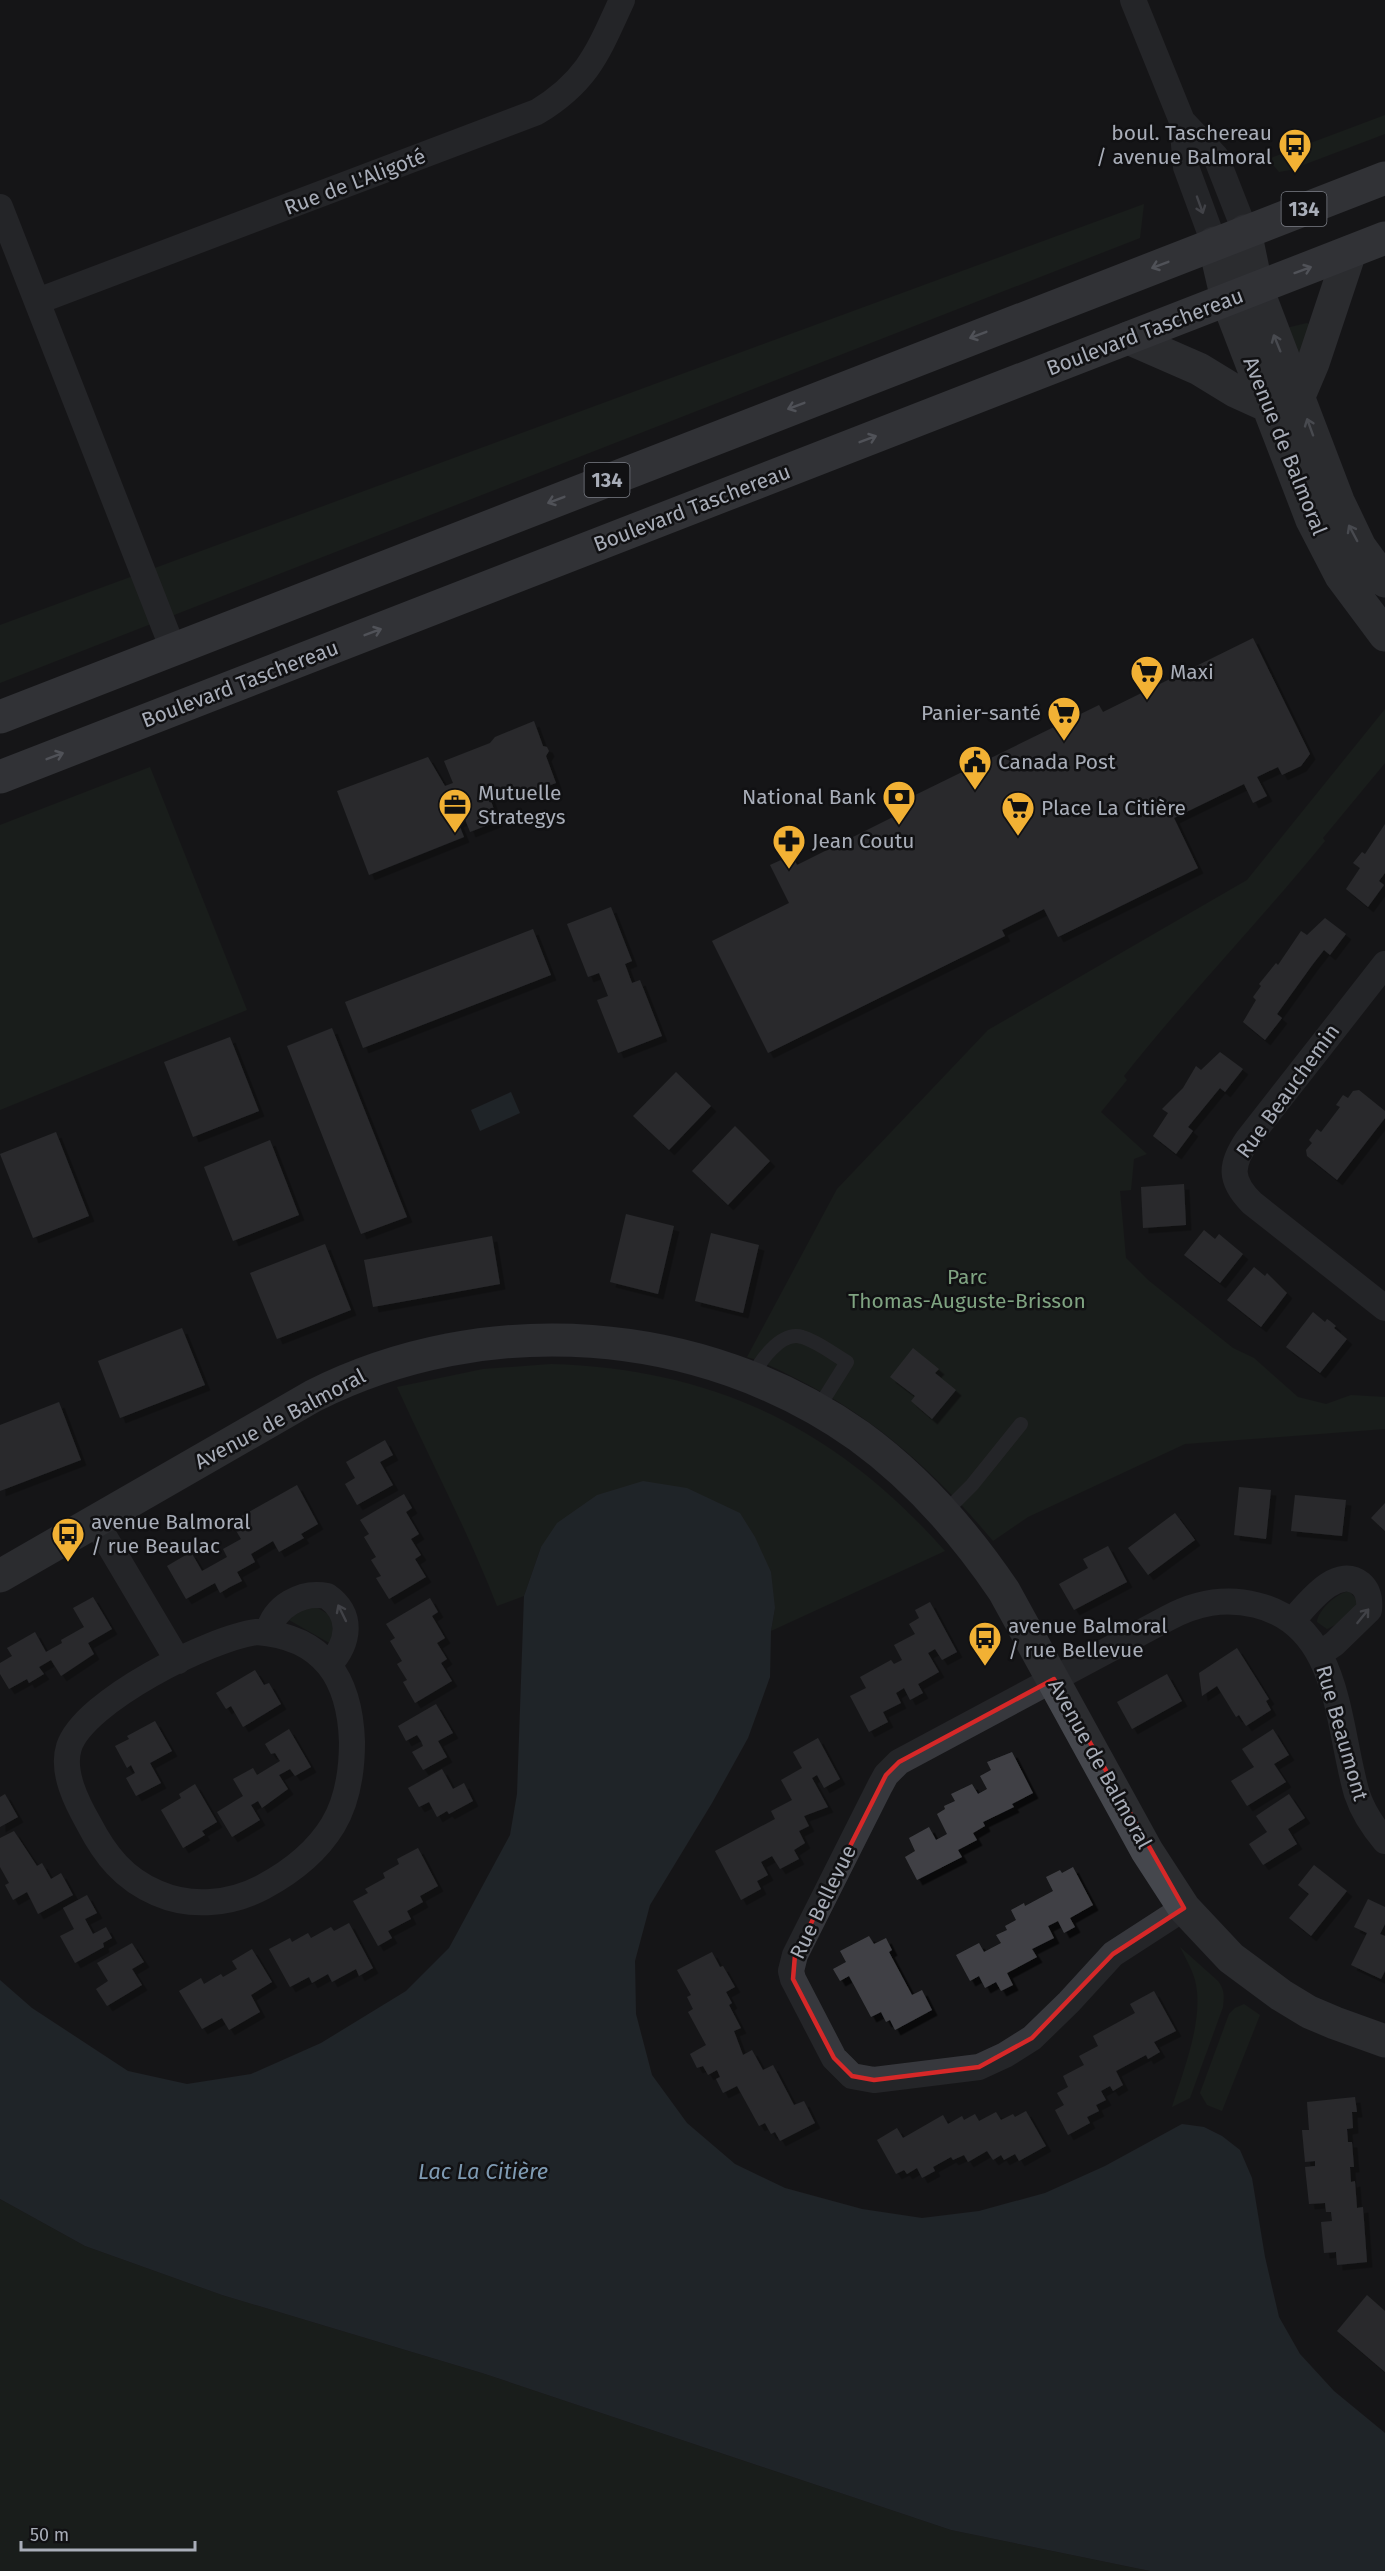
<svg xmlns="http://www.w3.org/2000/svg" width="1385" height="2571" font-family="'Fira Sans',sans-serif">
	<defs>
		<filter id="shadow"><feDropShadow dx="5.5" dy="5.5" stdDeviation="0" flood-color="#0009"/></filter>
	</defs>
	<rect width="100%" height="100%" fill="#161618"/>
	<!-- green -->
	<path fill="#1e261f" d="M1385 115V134L1290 170 1279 172 1268 159Z
		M1144 204 1140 238 0 683V625Z
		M1307 323 1311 325 1297 358 1286 328Z
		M1385 709V763L1323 838 1325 841C1260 921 1188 995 1124 1076L1127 1080 1101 1112 1147 1154 1134 1159 1131 1190 1120 1191 1126 1258 1148 1280 1233 1348 1254 1358 1298 1397 1326 1404 1351 1395 1385 1397V1429L1185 1444 1028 1517 993 1541C937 1474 876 1418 797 1379 781 1371 765 1362 747 1357L837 1189 988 1030 1247 880Z
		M150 767 247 1010 0 1110V825Z
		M551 1364C715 1369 836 1428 945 1551L771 1631 775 1608 541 1547 524 1596 497 1606C468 1531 430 1460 397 1387L483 1369Z
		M1349 1591 1357 1600C1356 1613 1339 1624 1327 1629L1317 1622C1318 1610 1337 1593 1349 1591Z
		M316 1607 330 1615 336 1627 331 1644 289 1620 299 1610Z
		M1180 1947 1218 1981C1225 1990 1224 1997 1223 2007L1190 2098 1172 2107C1183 2071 1205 2018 1195 1980 1192 1969 1185 1957 1180 1947Z
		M1244 2004 1260 2015 1222 2111 1207 2105 1200 2093 1229 2014 1235 2008Z
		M0 2199 85 2246 222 2295 482 2373 951 2530 1150 2571H0Z"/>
	<!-- water -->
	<path fill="#2c353c" d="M511 1092 520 1113 480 1131 471 1110Z
		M643 1481 687 1488 740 1513 755 1537 771 1572 775 1608 771 1631 770 1677 748 1738 712 1803 650 1905 635 1961 636 2014 652 2075 687 2123 735 2164 785 2188 862 2209 922 2218 979 2211 1045 2193 1105 2166 1182 2124 1204 2127 1222 2136 1240 2150 1252 2178 1265 2257 1279 2317 1300 2354 1334 2391 1385 2433V2571H1150L951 2530 482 2373 222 2295 85 2246 0 2199V1980L32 2008 128 2071 187 2084 251 2074 321 2043 406 1991 449 1948 510 1835 517 1794 524 1596 541 1547 557 1523 597 1495Z"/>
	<!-- building -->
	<path fill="#404145" filter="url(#shadow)" d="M1253 638 1310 754 1301 766 1282 775 1278 767 1257 777 1267 796 1253 803 1244 784 1174 818 1198 868 1058 937 1044 909 1002 930 1005 936 768 1053 712 941 789 903 770 865 792 855 797 865 909 809 905 800 1099 705 1103 712Z
		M534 721 543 746 547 747 549 751 546 756 556 783 519 797 513 786 489 795 498 821 470 832 465 819 458 822 464 837 369 875 337 791 428 757 445 786 453 783 444 761 490 743 495 737Z
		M1385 824V873L1379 881 1384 885 1368 907 1346 889 1360 868 1353 863 1362 852 1365 854Z
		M611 907 632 961 625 964 632 983 640 980 662 1036 618 1053 597 1000 608 996 599 973 588 977 567 924Z
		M1325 918 1346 934 1330 955 1324 950 1313 964 1277 1014 1282 1018 1265 1040 1243 1022 1256 1000 1253 997 1261 986 1259 984 1276 963 1278 965 1301 931 1307 935Z
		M533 929 551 975 363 1048 345 1002Z
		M332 1028 407 1217 361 1234 287 1046Z
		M230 1037 259 1111 193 1137 164 1062Z
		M1220 1052 1243 1069 1225 1092 1220 1088 1188 1127 1193 1131 1176 1154 1153 1136 1168 1113 1162 1109 1183 1088 1196 1066 1201 1070Z
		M676 1072 711 1106 669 1150 633 1116Z
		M1359 1090 1385 1111V1118L1337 1180 1307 1156 1306 1150 1312 1143 1309 1140 1317 1129 1321 1132 1340 1107 1336 1105 1343 1095 1348 1098 1353 1091Z
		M735 1126 770 1161 728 1205 692 1171Z
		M56 1132 89 1216 33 1238 0 1154Z
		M270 1140 299 1215 233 1241 204 1167Z
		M1184 1184 1186 1225 1143 1228 1141 1187Z
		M626 1214 674 1226 658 1294 610 1282Z
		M1204 1230 1215 1239 1219 1234 1243 1254 1220 1283 1184 1255Z
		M711 1233 759 1245 743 1313 695 1301Z
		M492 1236 500 1284 373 1307 364 1260Z
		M325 1244 351 1310 277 1339 250 1273Z
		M1254 1267 1265 1276 1267 1273 1287 1293 1261 1327 1227 1300Z
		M1313 1312 1325 1322 1327 1319 1330 1321 1336 1326 1334 1328 1347 1339 1320 1373 1286 1347Z
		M182 1328 205 1385 120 1418 98 1361Z
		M913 1348 939 1369 935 1373 956 1390 932 1419 911 1401 915 1396 890 1377Z
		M59 1402 81 1460 0 1491V1425Z
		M385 1440 393 1455 380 1462 393 1485 357 1505 345 1484 355 1478 346 1462Z
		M297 1485 318 1524 301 1534 304 1538 279 1552 273 1541 251 1554 255 1562 237 1572 242 1581 230 1587 220 1593 215 1583 186 1599 167 1566 191 1552 202 1571 227 1557 223 1549 241 1539 231 1522Z
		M1239 1487 1271 1490 1266 1539 1234 1535Z
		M404 1494 412 1508 406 1512 419 1534 411 1539 421 1555 415 1559 426 1577 389 1599 376 1578 381 1576 371 1560 376 1557 364 1537 369 1534 360 1520Z
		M1295 1495 1346 1500 1342 1536 1291 1531Z
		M1385 1503V1531L1371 1518Z
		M1175 1513 1195 1540 1148 1575 1128 1548Z
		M1108 1546 1127 1582 1074 1610 1059 1584 1088 1568 1083 1559Z
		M93 1597 112 1629 88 1643 94 1654 61 1676 51 1660 39 1667 44 1674 29 1683 27 1679 9 1689 0 1674V1663L12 1656 7 1648 35 1632 46 1652 62 1643 61 1640 84 1627 73 1608Z
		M430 1598 438 1612 432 1616 445 1638 437 1643 447 1659 441 1663 452 1681 415 1703 403 1682 407 1680 397 1664 402 1661 390 1641 395 1638 386 1624Z
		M930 1602 957 1652 942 1660 935 1649 928 1653 939 1672 918 1684 923 1693 910 1700 904 1688 896 1693 901 1703 883 1712 888 1722 869 1732 850 1696 866 1688 860 1677 891 1660 894 1664 902 1660 894 1645 915 1634 909 1624 919 1618 915 1610Z
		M1237 1648 1269 1699 1266 1701 1271 1710 1246 1726 1239 1715 1236 1717 1217 1686 1202 1696 1199 1673Z
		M255 1670 264 1685 269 1683 281 1704 243 1727 231 1706 226 1709 216 1693Z
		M1167 1674 1182 1701 1132 1729 1117 1702Z
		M436 1704 453 1733 438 1741 447 1757 423 1770 412 1752 423 1746 421 1741 417 1735 406 1741 398 1726Z
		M155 1721 172 1751 150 1763 161 1783 136 1796 126 1778 135 1773 131 1765 127 1768 115 1746 129 1739 127 1736Z
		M289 1729 311 1767 295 1776 290 1769 279 1775 288 1789 262 1808 258 1801 251 1805 260 1820 232 1837 217 1812 243 1796 233 1779 253 1768 257 1775 280 1761 275 1753 271 1754 265 1744Z
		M1273 1729 1289 1755 1274 1764 1286 1782 1247 1806 1231 1781 1254 1767 1242 1749Z
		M818 1738 840 1779 824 1788 817 1775 812 1778 828 1807 804 1816 809 1826 799 1831 805 1843 794 1850 799 1859 780 1869 772 1856 761 1862 768 1875 757 1881 761 1889 741 1900 715 1851 775 1819 771 1811 792 1800 781 1780 802 1768 793 1752Z
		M1012 1752 1033 1793 1012 1804 1014 1807 983 1822 985 1826 973 1833 977 1840 958 1850 962 1857 917 1880 905 1857 915 1851 909 1838 929 1827 936 1840 947 1834 937 1814 945 1809 944 1806 955 1801 951 1794 972 1784 978 1794 987 1789 980 1776 991 1770 987 1762Z
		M442 1769 453 1789 464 1783 473 1801 449 1814 447 1811 437 1817 429 1802 419 1807 408 1788Z
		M195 1784 217 1822 202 1831 205 1835 183 1848 161 1810 181 1798 179 1794Z
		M5 1794 18 1817 0 1827V1797Z
		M1289 1794 1305 1818 1288 1829 1297 1844 1263 1865 1249 1844 1267 1832 1256 1816Z
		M14 1831 37 1866 42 1863 51 1879 61 1873 73 1895 38 1914 27 1892 13 1900 5 1885 9 1883 0 1867V1838Z
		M418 1848 438 1886 420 1896 423 1902 407 1911 411 1919 388 1931 392 1938 378 1946 353 1901 368 1893 365 1889 385 1878 383 1873 399 1864 397 1859Z
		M1314 1865 1347 1891 1311 1936 1289 1918 1309 1894 1298 1885Z
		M1073 1867 1093 1905 1070 1918 1075 1927 1064 1933 1058 1921 1048 1926 1054 1938 1032 1949 1037 1957 1007 1973 1013 1985 1001 1991 996 1982 985 1988 979 1976 970 1981 956 1955 979 1943 984 1952 1001 1943 996 1935 1007 1930 1005 1926 1016 1920 1011 1910 1024 1903 1025 1906 1053 1891 1046 1877 1060 1870 1062 1873Z
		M87 1895 97 1913 85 1919 93 1934 106 1927 112 1938 103 1943 104 1947 75 1963 60 1936 74 1929 63 1908Z
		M1368 1899 1385 1907V1924L1380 1934 1385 1936V1971L1381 1979 1351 1965 1367 1933 1354 1927Z
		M349 1923 373 1968 359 1976 356 1969 332 1982 328 1974 312 1983 309 1977 290 1987 269 1949 290 1938 292 1942 308 1933 311 1938 331 1927 334 1931Z
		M869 1936 874 1944 886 1938 892 1950 889 1952 912 1995 922 1990 932 2010 895 2030 890 2020 886 2022 881 2012 871 2017 849 1976 840 1981 833 1969 846 1962 840 1951Z
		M132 1943 144 1962 132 1969 142 1985 107 2006 96 1989 108 1981 97 1963Z
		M252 1949 272 1982 251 1995 260 2012 229 2030 222 2018 202 2029 179 1991 201 1978 204 1984 221 1974 223 1977 237 1969 232 1961Z
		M712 1952 720 1967 723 1966 735 1987 726 1992 732 2003 729 2005 741 2028 734 2031 743 2055 752 2050 763 2070 773 2065 794 2105 804 2101 815 2123 780 2141 775 2132 771 2134 765 2123 759 2126 737 2086 723 2093 716 2079 720 2077 717 2070 708 2075 703 2066 697 2068 690 2054 706 2045 688 2012 693 2009 687 1997 691 1995 677 1970Z
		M1154 1991 1176 2031 1154 2042 1160 2052 1148 2059 1146 2055 1116 2071 1123 2085 1113 2091 1110 2086 1101 2091 1106 2100 1096 2105 1099 2111 1087 2117 1090 2123 1068 2135 1055 2110 1064 2105 1057 2093 1068 2087 1063 2076 1084 2065 1079 2056 1098 2046 1093 2036 1135 2013 1130 2004Z
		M1355 2097 1357 2112H1352L1353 2128 1347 2129 1348 2142H1352L1354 2167H1350L1351 2182 1355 2181 1357 2208 1363 2207 1367 2262 1337 2265 1336 2252 1324 2253 1321 2222 1332 2221 1331 2212H1326L1325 2203 1309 2204 1305 2167 1315 2166V2161L1305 2162 1302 2130H1309L1307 2102Z
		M1026 2111 1046 2146 1019 2161 1015 2154 1004 2160 1001 2155 993 2160 987 2151 968 2162 964 2155 953 2160 951 2157 933 2167 935 2171 922 2178 917 2168 907 2174 904 2170 896 2174 877 2140 897 2128 903 2138 943 2115 948 2124 962 2116 964 2120 975 2114 979 2121 996 2112 1001 2120 1013 2114 1015 2117Z
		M1367 2295 1385 2311V2372L1337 2331Z"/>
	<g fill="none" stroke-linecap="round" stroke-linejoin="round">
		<!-- lane -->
		<path stroke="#37383d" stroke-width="14" d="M752 1379C758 1363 781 1330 802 1337 817 1341 833 1354 847 1362L817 1410
			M944 1513 972 1485 1021 1424"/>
		<!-- street -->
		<path stroke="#37383d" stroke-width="26" d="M1133 0 1182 121 1186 167 1214 243
			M1182 121 1216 157 1245 231
			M0 207 173 649
			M38 301 537 112C588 81 598 52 622 0
			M1385 964 1248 1139C1230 1165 1229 1180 1252 1203L1385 1308
			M95 1521 178 1661
			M1292 1621C1307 1605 1336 1564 1361 1584 1369 1591 1370 1600 1369 1610L1334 1644 1319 1654
			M257 1632C324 1637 350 1679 352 1742 352 1770 348 1800 333 1825 316 1853 291 1872 263 1887 231 1904 191 1908 157 1893 124 1879 105 1855 89 1824 77 1803 61 1772 69 1747 84 1701 210 1638 257 1632Z
			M268 1633C274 1606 302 1591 327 1596 354 1615 349 1643 329 1665
			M1184 1908 1113 1954 1069 2002 1032 2038 1005 2055 979 2067 874 2080 852 2076 834 2058 793 1979 791 1971 795 1955 880 1786 886 1775 899 1762 1168 1618C1196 1603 1224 1597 1256 1605 1341 1625 1337 1727 1357 1794 1363 1812 1373 1827 1385 1841"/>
		<!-- secondary -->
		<path stroke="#45474d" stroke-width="33" d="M1245 231 1257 289 1338 501 1360 547 1385 581
			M1214 243 1227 299 1312 520 1341 576 1385 635
			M1128 338 1199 369 1235 391 1268 406
			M1299 396 1313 363 1350 252
			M0 1576 313 1396C486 1309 701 1324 859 1436 917 1478 964 1532 1004 1591L1147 1851 1184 1908 1231 1958 1281 1995 1309 2012 1335 2023 1385 2041"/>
		<!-- primary -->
		<path stroke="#53555c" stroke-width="33" d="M0 717 1385 178
			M0 777 1385 238"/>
	</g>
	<!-- one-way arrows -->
	<defs><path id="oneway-shaft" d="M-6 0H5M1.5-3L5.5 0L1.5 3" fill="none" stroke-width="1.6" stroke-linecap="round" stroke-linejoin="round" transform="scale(1.5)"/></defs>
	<g stroke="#757881">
		<use href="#oneway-shaft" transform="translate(1200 205) rotate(70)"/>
		<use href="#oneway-shaft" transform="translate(342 1613) rotate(-116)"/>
		<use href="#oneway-shaft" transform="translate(1363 1616) rotate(-51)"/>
	</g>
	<g stroke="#979ba6">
		<use href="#oneway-shaft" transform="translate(1160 265) rotate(159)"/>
		<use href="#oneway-shaft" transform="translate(1303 270) rotate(-20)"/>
		<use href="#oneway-shaft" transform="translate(978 335) rotate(159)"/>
		<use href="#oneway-shaft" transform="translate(796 406) rotate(159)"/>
		<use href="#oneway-shaft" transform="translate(868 439) rotate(-21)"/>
		<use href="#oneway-shaft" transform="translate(556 500) rotate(159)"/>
		<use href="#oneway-shaft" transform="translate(373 632) rotate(-21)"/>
		<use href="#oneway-shaft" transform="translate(55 756) rotate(-21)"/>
	</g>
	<g stroke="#858993">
		<use href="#oneway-shaft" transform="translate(1277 343) rotate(-112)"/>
		<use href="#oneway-shaft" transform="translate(1310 427) rotate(-110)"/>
		<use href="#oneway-shaft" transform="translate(1353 533) rotate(-118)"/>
	</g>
	<!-- marked area -->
	<path d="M0 0H1385V2571H0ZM1054 1679 1184 1908 1113 1954 1032 2038 979 2067 874 2080 852 2076 834 2058 793 1979 795 1955 886 1775 899 1762Z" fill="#161618" fill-opacity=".55" fill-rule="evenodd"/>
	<path fill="none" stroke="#d62828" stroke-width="4.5" stroke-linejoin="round" d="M1054 1679 1184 1908 1113 1954 1032 2038 979 2067 874 2080 852 2076 834 2058 793 1979 795 1955 886 1775 899 1762Z"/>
	<!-- icons -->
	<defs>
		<g id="bus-pin" transform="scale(1.725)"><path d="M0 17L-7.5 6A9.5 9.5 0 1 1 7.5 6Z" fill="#f2b134" stroke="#111113"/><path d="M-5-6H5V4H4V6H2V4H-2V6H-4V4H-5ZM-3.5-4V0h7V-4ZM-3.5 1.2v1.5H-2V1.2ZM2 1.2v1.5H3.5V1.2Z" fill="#111"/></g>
		<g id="supermarket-pin" transform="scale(1.725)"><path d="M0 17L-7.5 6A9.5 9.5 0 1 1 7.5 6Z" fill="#f2b134" stroke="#111113"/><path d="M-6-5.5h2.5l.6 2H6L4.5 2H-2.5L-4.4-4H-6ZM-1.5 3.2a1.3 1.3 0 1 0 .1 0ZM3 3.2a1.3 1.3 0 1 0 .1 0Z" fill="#111"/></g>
		<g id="civic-pin" transform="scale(1.725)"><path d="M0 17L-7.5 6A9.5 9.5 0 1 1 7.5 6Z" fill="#f2b134" stroke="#111113"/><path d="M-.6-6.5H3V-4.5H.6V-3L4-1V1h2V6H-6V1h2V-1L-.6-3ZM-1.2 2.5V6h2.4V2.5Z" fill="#111"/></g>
		<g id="bank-pin" transform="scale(1.725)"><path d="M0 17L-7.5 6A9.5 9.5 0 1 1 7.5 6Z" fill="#f2b134" stroke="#111113"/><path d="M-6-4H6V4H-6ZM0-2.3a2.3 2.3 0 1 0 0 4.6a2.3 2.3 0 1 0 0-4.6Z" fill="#111"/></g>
		<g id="office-pin" transform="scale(1.725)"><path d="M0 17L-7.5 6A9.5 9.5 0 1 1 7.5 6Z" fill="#f2b134" stroke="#111113"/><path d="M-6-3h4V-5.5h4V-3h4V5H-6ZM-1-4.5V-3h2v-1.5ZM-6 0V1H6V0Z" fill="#111"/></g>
		<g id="pharmacy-pin" transform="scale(1.725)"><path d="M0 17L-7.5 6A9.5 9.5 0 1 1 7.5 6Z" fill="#f2b134" stroke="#111113"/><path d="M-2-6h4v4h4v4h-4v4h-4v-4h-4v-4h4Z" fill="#111"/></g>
	</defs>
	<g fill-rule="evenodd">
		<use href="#bus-pin" x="1295" y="145"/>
		<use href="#supermarket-pin" x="1147" y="672"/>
		<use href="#supermarket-pin" x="1064" y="713"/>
		<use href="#civic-pin" x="975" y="762"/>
		<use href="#bank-pin" x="899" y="797"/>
		<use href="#office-pin" x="455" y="805"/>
		<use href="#supermarket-pin" x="1018" y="808"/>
		<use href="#pharmacy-pin" x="789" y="841"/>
		<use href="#bus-pin" x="68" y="1534"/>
		<use href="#bus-pin" x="985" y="1638"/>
	</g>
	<g text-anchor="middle" stroke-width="5" stroke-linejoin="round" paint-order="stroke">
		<!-- shield labels -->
		<g fill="#111113" stroke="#7b7e86" stroke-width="1.5">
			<rect x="1281.5" y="192" width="45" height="34" rx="4.5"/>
			<rect x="584.5" y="463" width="45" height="34" rx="4.5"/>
		</g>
		<g font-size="20" font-weight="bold" fill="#a8adb8">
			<text x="1304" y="216">134</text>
			<text x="607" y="487">134</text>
		</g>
		<!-- poi labels -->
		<g font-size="21" fill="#a8adb8" stroke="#111113" text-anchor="start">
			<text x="1272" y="140" text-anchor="end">boul. Taschereau<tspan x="1272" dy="24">/ avenue Balmoral</tspan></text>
			<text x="1170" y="679">Maxi</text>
			<text x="1041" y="720" text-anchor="end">Panier-santé</text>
			<text x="998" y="769">Canada Post</text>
			<text x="478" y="800">Mutuelle<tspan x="478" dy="24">Strategys</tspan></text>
			<text x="876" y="804" text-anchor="end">National Bank</text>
			<text x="1041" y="815">Place La Citière</text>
			<text x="812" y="848">Jean Coutu</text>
			<text x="91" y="1529">avenue Balmoral<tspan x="91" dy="24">/ rue Beaulac</tspan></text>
			<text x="1008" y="1633">avenue Balmoral<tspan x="1008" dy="24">/ rue Bellevue</tspan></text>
		</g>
		<!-- street labels -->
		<g font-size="21" fill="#a8adb8" stroke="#111113">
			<text transform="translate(355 182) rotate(-21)" y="7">Rue de L'Aligoté</text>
			<text transform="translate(1145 332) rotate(-21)" y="7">Boulevard Taschereau</text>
			<text transform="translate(1285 446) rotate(68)" y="7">Avenue de Balmoral</text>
			<text transform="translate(692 508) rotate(-21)" y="7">Boulevard Taschereau</text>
			<text transform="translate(240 684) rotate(-21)" y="7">Boulevard Taschereau</text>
			<text transform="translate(1288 1091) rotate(-54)" y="7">Rue Beauchemin</text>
			<text transform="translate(280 1419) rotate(-28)" y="7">Avenue de Balmoral</text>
			<text transform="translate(1342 1733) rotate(74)" y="7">Rue Beaumont</text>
			<text transform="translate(1100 1764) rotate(61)" y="7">Avenue de Balmoral</text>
			<text transform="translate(823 1902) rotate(-64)" y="7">Rue Bellevue</text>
		</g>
		<!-- park labels -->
		<g font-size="21" fill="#7fa381" stroke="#111113">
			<text x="967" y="1284">Parc<tspan x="967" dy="24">Thomas-Auguste-Brisson</tspan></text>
		</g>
		<!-- water labels -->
		<g font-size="22" font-style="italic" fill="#7f9bb3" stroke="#111113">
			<text x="483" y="2179">Lac La Citière</text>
		</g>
	</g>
	<!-- scale -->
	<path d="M21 2541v9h174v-9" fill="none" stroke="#a8adb8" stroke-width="3"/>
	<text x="30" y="2541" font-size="18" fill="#a8adb8" stroke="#111113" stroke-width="4.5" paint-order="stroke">50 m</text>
</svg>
